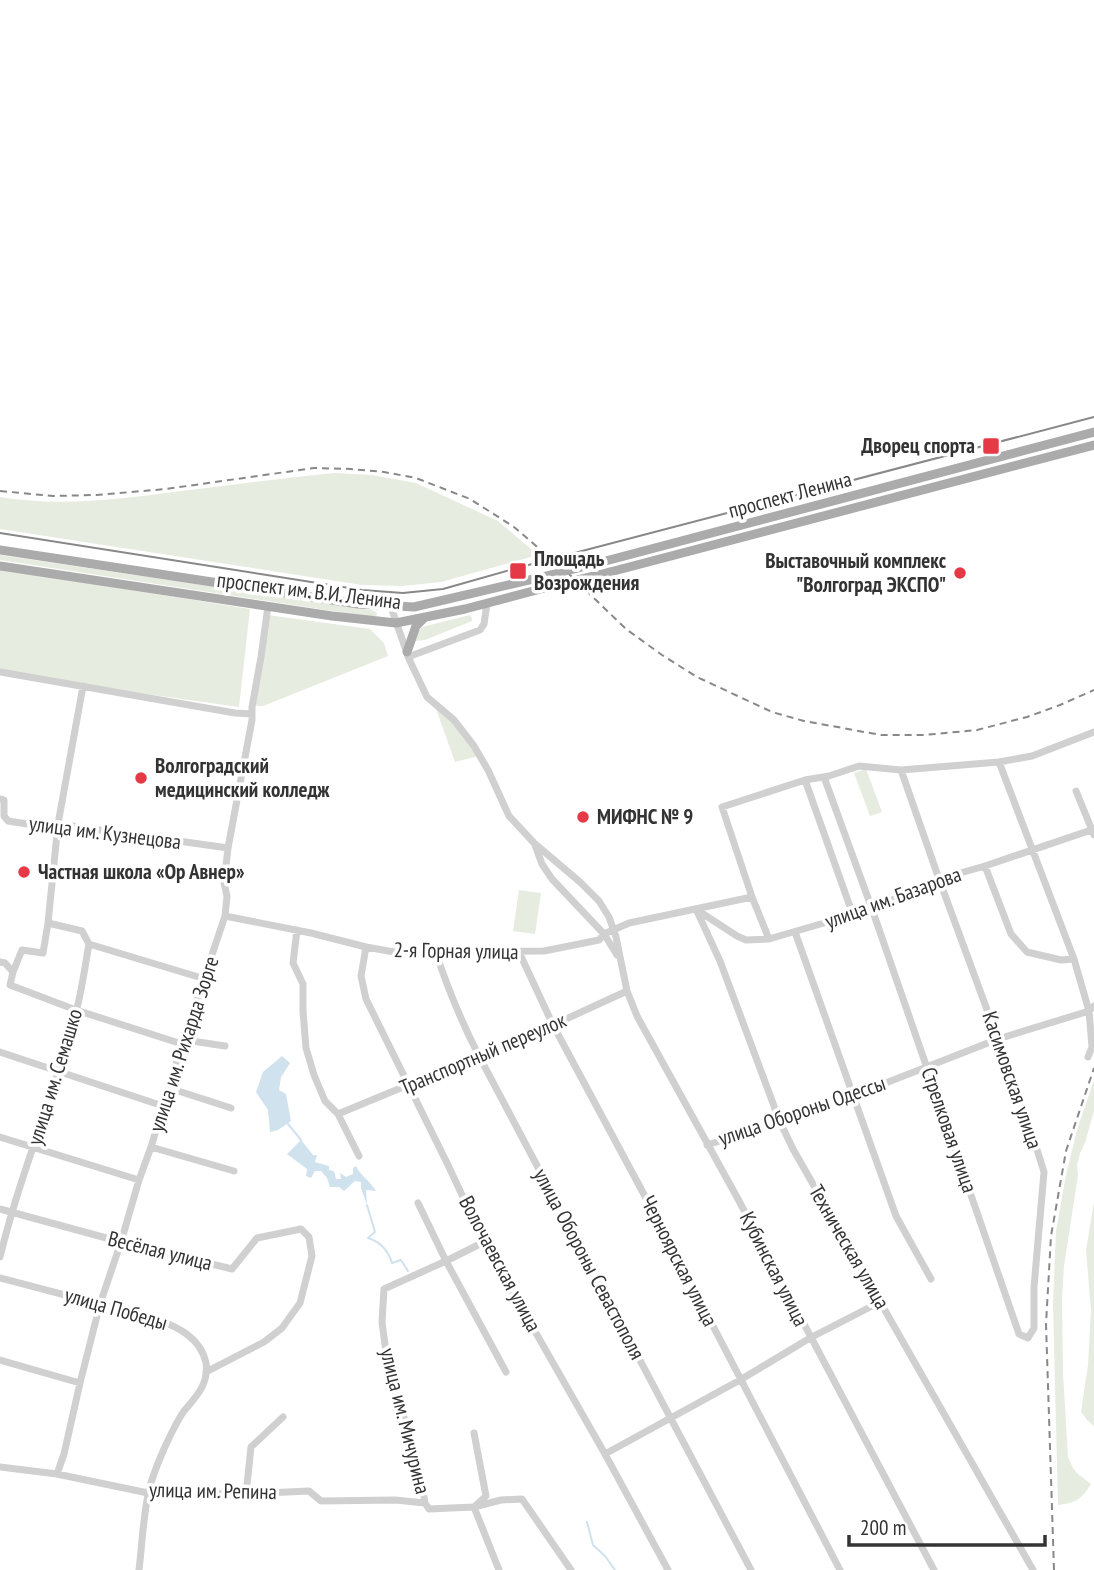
<svg xmlns="http://www.w3.org/2000/svg" width="1094" height="1570" font-family="'PT Sans Narrow',sans-serif">
	<rect width="100%" height="100%" fill="#fff"/>
	<!-- green -->
	<path fill="#e6ecdf" d="M335 473 372 475 416 483 498 521 538 555 441 582 402 586 362 585 0 529V497C60 507 121 499 181 491 232 485 283 478 335 473Z
		M0 555 371 610 376 612 377 614 376 616 372 617 0 560Z
		M0 569 250 609 239 707 83 685 0 670Z
		M268 615 370 629 384 643 388 656 263 706H257L253 700Z
		M470 615 472 618V621L425 640 414 641 417 633 422 627Z
		M435 706 452 720 479 756 455 762Z
		M866 769 882 812 870 816 854 773Z
		M519 890 541 893 535 934 513 931Z
		M1094 1080V1111L1085 1143 1080 1153 1077 1165 1078 1175 1064 1266 1062 1298 1063 1373 1068 1457 1073 1468 1078 1474 1091 1484C1082 1498 1077 1503 1058 1505L1053 1304 1056 1231 1066 1175 1077 1130Z
		M1094 1202V1426L1087 1420 1081 1412 1088 1365 1091 1310 1086 1250Z"/>
	<!-- water -->
	<path fill="#cfe2ee" d="M282 1056 290 1063 281 1077 279 1090 286 1094 291 1121 278 1130 270 1132 268 1110 256 1092 263 1072Z
		M301 1140 313 1155H317L315 1162 329 1166V1170L334 1171 336 1179H341L340 1173 346 1177 353 1174V1168L356 1166C361 1176 370 1181 376 1191L366 1190 367 1205 361 1188V1182L355 1181 344 1191 339 1187H330L327 1178 321 1171H315L311 1178 306 1176 307 1169 287 1154Z"/>
	<g fill="none" stroke-linecap="round" stroke-linejoin="round">
		<!-- stream -->
		<path stroke="#cfe2ee" stroke-width="2" d="M288 1124 301 1140
			M367 1205 375 1232 368 1238C381 1242 388 1250 392 1263L401 1260 408 1271
			M587 1522 593 1545 605 1556 615 1570"/>
		<!-- minor -->
		<path stroke="#d0d0d0" stroke-width="7" d="M391 607 409 659 427 697 454 720 474 746 488 770 509 816 534 843 580 882 599 901 609 917 616 937 627 991 637 1016 738 1199 934 1570
			M408 657 480 630 484 624 487 603
			M0 672 235 713 252 714
			M999 762 1074 959 1089 1011 1092 1047 1088 1057
			M824 777 872 909 1019 1334 1028 1338 1034 1328V1287L1044 1172 1029 1124 939 879 901 770
			M805 780 853 915
			M1076 791 1094 835
			M0 799 4 800V816L8 821 47 827 58 824 228 848
			M535 845 542 864 552 879 604 934 617 955
			M985 866 1011 934 1027 952 1061 960 1074 959
			M696 909 720 961 780 1122 793 1149 1033 1570
			M697 910 737 936 746 940 769 939 872 909 939 879 985 866 1094 829
			M225 916 311 933 366 947 394 952 544 951 599 940 604 934 629 923 752 897
			M297 930 293 963 303 984V1011L306 1048 314 1075 325 1101 338 1114 359 1156
			M795 932 896 1216 931 1279
			M769 939 752 897 722 807 805 780 829 776 859 766 901 770 999 762 1032 756 1094 732
			M89 944 205 979
			M366 947 361 976 366 999 448 1165 484 1242 605 1454 668 1570
			M519 952 553 1025 662 1228 840 1570
			M436 953C448 989 462 1023 479 1056L751 1570
			M0 962 5 963 13 972 10 985 76 1010 182 1044 192 1041 225 1046
			M13 972 22 950 43 953 48 923 58 824 83 686
			M0 1052 163 1106
			M169 1088 231 1108
			M338 1114 553 1025 627 991
			M0 1137 139 1180
			M707 1145 780 1122 855 1095 998 1039 1089 1011 1094 1006
			M151 1147 234 1171
			M418 1203 446 1261 506 1372
			M0 1209 121 1242 232 1269 257 1238 301 1229 309 1237 312 1256 300 1303 282 1328 264 1342 206 1372
			M484 1242 446 1261 384 1289 382 1322 388 1367 418 1461 425 1503 429 1509 474 1507 501 1500 522 1499 571 1570
			M0 1257C20 1174 54 1095 76 1012 82 990 85 966 89 944L82 931 48 923
			M0 1278 156 1319C178 1327 201 1338 206 1363 209 1384 196 1397 184 1411 179 1418 175 1426 171 1434 163 1450 151 1478 148 1495 143 1519 142 1545 139 1570
			M0 1360 80 1383
			M474 1433 486 1496 475 1506
			M605 1454 740 1380 810 1338 880 1302
			M0 1467 57 1474 148 1493 246 1494 309 1491 321 1501 395 1500 425 1503
			M57 1474 64 1454 80 1383 100 1304 121 1242 139 1180 151 1147 182 1044 225 916 227 896 224 883 228 848 252 720V707L261 657 268 606
			M246 1494 251 1447 283 1417
			M474 1507 499 1570"/>
		<!-- major -->
		<path stroke="#ababab" stroke-width="9" d="M0 550 358 604 414 607 542 577
			M598 563 1094 432
			M0 566 332 616 396 623 465 609 548 587
			M610 572 1094 445
			M407 652 416 626 424 618"/>
		<!-- tram -->
		<path stroke="#888" stroke-width="2" d="M0 533 362 590 403 593 443 589 517 568 1094 417"/>
		<!-- rail -->
		<path stroke="#888" stroke-width="2" stroke-dasharray="7 5" stroke-linecap="butt" d="M0 491 53 496 96 495 166 489 314 468 351 469 384 472 416 478 470 499 514 527 570 575 626 629 662 655 697 677 772 712 804 721 881 735H924L977 730 1027 717 1060 705 1094 690
			M1054 1570 1046 1324 1051 1236 1066 1151 1094 1068"/>
		<!-- major-bridge -->
		<path stroke="#ababab" stroke-width="9" d="M542 577 598 563
			M548 587 610 572"/>
	</g>
	<!-- markers -->
	<g fill="#e63946" stroke="#fff" stroke-width="2.5">
		<rect x="982" y="437" width="18" height="18" rx="3.5"/>
		<rect x="509" y="562" width="18" height="18" rx="3.5"/>
		<circle cx="960" cy="573" r="7"/>
		<circle cx="141" cy="778" r="7"/>
		<circle cx="583" cy="817" r="7"/>
		<circle cx="24" cy="872" r="7"/>
	</g>
	<g text-anchor="middle" stroke-width="7" stroke-linejoin="round" paint-order="stroke">
		<!-- poi labels -->
		<g font-size="21" font-weight="bold" fill="#333" stroke="#fff" text-anchor="start">
			<text x="975" y="453" text-anchor="end">Дворец спорта</text>
			<text x="534" y="566">Площадь<tspan x="534" dy="24">Возрождения</tspan></text>
			<text x="946" y="568" text-anchor="end">Выставочный комплекс<tspan x="946" dy="24">"Волгоград ЭКСПО"</tspan></text>
			<text x="155" y="773">Волгоградский<tspan x="155" dy="24">медицинский колледж</tspan></text>
			<text x="597" y="824">МИФНС № 9</text>
			<text x="38" y="879">Частная школа «Ор Авнер»</text>
		</g>
		<!-- street labels -->
		<g font-size="21" fill="#333" stroke="#fff">
			<text transform="translate(790 495) rotate(-15)" y="7">проспект Ленина</text>
			<text transform="translate(309 591) rotate(7)" y="7">проспект им. В.И. Ленина</text>
			<text transform="translate(105 833) rotate(7)" y="7">улица им. Кузнецова</text>
			<text transform="translate(893 898) rotate(-20)" y="7">улица им. Базарова</text>
			<text transform="translate(456 951) rotate(1)" y="7">2-я Горная улица</text>
			<text transform="translate(184 1044) rotate(-72)" y="7">улица им. Рихарда Зорге</text>
			<text transform="translate(483 1054) rotate(-23)" y="7">Транспортный переулок</text>
			<text transform="translate(55 1077) rotate(-73)" y="7">улица им. Семашко</text>
			<text transform="translate(1012 1080) rotate(71)" y="7">Касимовская улица</text>
			<text transform="translate(802 1111) rotate(-19)" y="7">улица Обороны Одессы</text>
			<text transform="translate(949 1130) rotate(71)" y="7">Стрелковая улица</text>
			<text transform="translate(849 1247) rotate(60)" y="7">Техническая улица</text>
			<text transform="translate(160 1251) rotate(14)" y="7">Весёлая улица</text>
			<text transform="translate(679 1261) rotate(63)" y="7">Черноярская улица</text>
			<text transform="translate(500 1264) rotate(62)" y="7">Волочаевская улица</text>
			<text transform="translate(589 1264) rotate(62)" y="7">улица Обороны Севастополя</text>
			<text transform="translate(774 1269) rotate(63)" y="7">Кубинская улица</text>
			<text transform="translate(116 1309) rotate(16)" y="7">улица Победы</text>
			<text transform="translate(405 1421) rotate(76)" y="7">улица им. Мичурина</text>
			<text transform="translate(213 1491) rotate(1)" y="7">улица им. Репина</text>
		</g>
	</g>
	<!-- scale -->
	<path d="M849 1535v10h196v-10" fill="none" stroke="#333333" stroke-width="3.5"/>
	<text x="860" y="1535" font-size="21" fill="#333333" stroke="#ffffff" stroke-width="5" paint-order="stroke">200 m</text>
</svg>
